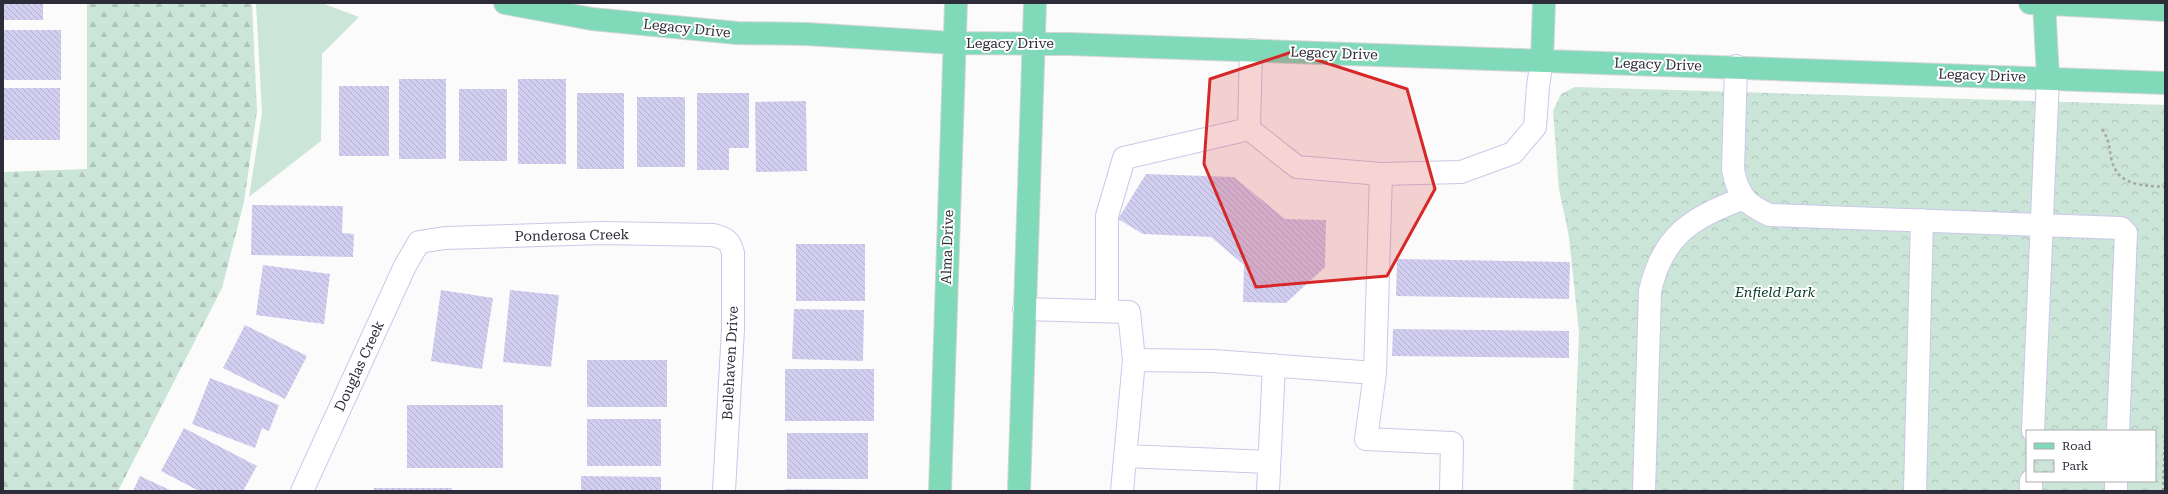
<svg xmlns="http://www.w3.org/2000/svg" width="2168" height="494" font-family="'Roboto Serif',serif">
	<defs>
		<pattern id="forest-firs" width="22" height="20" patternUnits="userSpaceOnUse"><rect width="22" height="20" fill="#cbe5d8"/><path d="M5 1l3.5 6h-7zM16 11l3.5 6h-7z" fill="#afc5ba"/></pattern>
		<pattern id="park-crowns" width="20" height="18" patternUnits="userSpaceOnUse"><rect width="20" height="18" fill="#cbe5d8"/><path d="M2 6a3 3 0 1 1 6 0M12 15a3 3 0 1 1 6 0" fill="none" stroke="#afc5ba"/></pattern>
		<pattern id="building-back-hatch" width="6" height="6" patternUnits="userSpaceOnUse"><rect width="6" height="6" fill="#d1cef0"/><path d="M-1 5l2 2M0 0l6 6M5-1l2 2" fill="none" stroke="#b4b1cf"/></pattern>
	</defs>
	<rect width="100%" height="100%" fill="#fbfbfb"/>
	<!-- grass -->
	<path fill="#cbe5d8" d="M256 3H322L359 17 322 54 321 141 249 197 262 113Z"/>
	<!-- forest -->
	<path fill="url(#forest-firs)" d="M87 3H252L257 111 244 202 222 288 118 491H3V172L87 169Z"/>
	<!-- park -->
	<path fill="url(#park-crowns)" fill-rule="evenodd" d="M1575 87 2165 105V491H1573L1579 332 1569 237 1559 189 1553 111 1561 94ZM2027 431H2155V481H2027Z"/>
	<!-- building -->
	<path fill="url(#building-back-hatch)" d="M3 3H43V20H3Z
		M3 30H61V80H3Z
		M399 79H446V159H399Z
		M518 79H566V164H518Z
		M339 86H389V156H339Z
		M3 88H60V140H3Z
		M459 89H507V161H459Z
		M577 93H624V169H577Z
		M697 93H749V148H729V170H697Z
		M637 97H685V167H637Z
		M806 101 807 171 756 172 755 102Z
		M1146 174 1234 177 1285 219 1326 220 1325 267 1286 303 1243 302 1244 265 1211 237 1143 234 1118 219Z
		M252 205 343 206 342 233 354 234 353 257 251 255Z
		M796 244H865V301H796Z
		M1397 259 1570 262 1569 299 1396 296Z
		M263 265 330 274 324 324 256 315Z
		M441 290 493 298 482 369 431 361Z
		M510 290 559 295 551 367 503 362Z
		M794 309 864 310 863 361 792 359Z
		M245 325 307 356 285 399 223 368Z
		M1393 329 1569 331V358L1392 356Z
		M587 360H667V407H587Z
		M785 369H874V421H785Z
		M210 378 279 405 269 431 262 428 255 448 192 424Z
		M407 405H503V468H407Z
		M587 419H661V466H587Z
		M184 428 257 466 243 491H199L161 471Z
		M787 433H868V479H787Z
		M140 476 172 491H133Z
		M581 476 661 477V491H581Z
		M374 488H452V491H374Z
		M785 489 867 490V491H785Z"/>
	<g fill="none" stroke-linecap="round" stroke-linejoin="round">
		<!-- minor casing -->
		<g stroke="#cbc8e9" stroke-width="24">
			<path id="minor" d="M1736 66 1733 170C1738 195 1746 205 1770 215L2121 228 2126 233 2118 431
				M1381 174 1461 172 1513 153 1535 127 1538 86 1542 60
				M1024 309 1129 312 1134 360 1213 361 1375 373 1381 174 1297 167 1249 129 1251 50
				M1107 311V216L1124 158 1249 129
				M1375 373 1366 439 1452 443 1451 491
				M2033 431 2048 77
				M1125 456 1269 462
				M302 491 405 266 419 242 445 238 602 233 713 235C725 238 730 240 733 253V329L724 491
				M1122 491 1134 360
				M1268 491 1274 365
				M1644 491 1650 291C1663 234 1692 218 1744 198
				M1915 491 1922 220
				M2031 491V481
				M2116 491V481"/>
		</g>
		<!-- major casing -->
		<g stroke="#d5d5d7" stroke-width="24">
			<path id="major" d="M505 3 592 19 737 33 806 34 953 43 1069 44 2165 83
				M2030 3 2165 10
				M2044 3 2048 77
				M1542 60 1544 3
				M940 491 956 3
				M1019 491 1035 3"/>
		</g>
		<!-- path -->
		<path stroke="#a6a6ab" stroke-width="2.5" stroke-dasharray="3 3" stroke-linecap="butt" d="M2102 129C2109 139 2109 146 2111 158 2117 186 2141 185 2165 187
			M2163 491 2165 436"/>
		<!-- minor -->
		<use href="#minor" stroke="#fff" stroke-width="22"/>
		<!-- major -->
		<use href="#major" stroke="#80d9b9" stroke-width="22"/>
	</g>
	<!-- marked area -->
	<path fill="#d62828" fill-opacity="0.2" stroke="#d62828" stroke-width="3" stroke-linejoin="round" d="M1292 52 1407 89 1435 189 1387 276 1256 287 1204 164 1210 79Z"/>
	<g text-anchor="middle" stroke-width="4" stroke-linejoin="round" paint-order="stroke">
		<!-- street labels -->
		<g font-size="14" fill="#2d2c39" stroke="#fff">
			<text transform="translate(687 28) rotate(6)" y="5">Legacy Drive</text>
			<text x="1010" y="48">Legacy Drive</text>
			<text transform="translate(1334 53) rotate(2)" y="5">Legacy Drive</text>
			<text transform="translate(1658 64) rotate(2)" y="5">Legacy Drive</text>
			<text transform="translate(1982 75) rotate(2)" y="5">Legacy Drive</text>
			<text transform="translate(572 235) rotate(-1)" y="5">Ponderosa Creek</text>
			<text transform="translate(947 247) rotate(-88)" y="5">Alma Drive</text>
			<text transform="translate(730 363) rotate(-87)" y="5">Bellehaven Drive</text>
			<text transform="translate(359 366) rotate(-65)" y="5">Douglas Creek</text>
		</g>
		<!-- park labels -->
		<g font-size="14" font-style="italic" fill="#003825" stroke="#fff">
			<text x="1775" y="297">Enfield Park</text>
		</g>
	</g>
	<!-- border -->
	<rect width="2168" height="494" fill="none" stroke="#2d2c39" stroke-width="8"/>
	<!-- legend -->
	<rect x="2026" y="430" width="130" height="52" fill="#ffffff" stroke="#ababb0"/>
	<rect x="2034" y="443" width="20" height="6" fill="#80d9b9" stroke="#ababb0"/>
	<text x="2062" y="450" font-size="12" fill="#2d2c39">Road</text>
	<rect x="2034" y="460" width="20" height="12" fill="url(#park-crowns)" stroke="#ababb0"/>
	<text x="2062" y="470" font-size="12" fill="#2d2c39">Park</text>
</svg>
